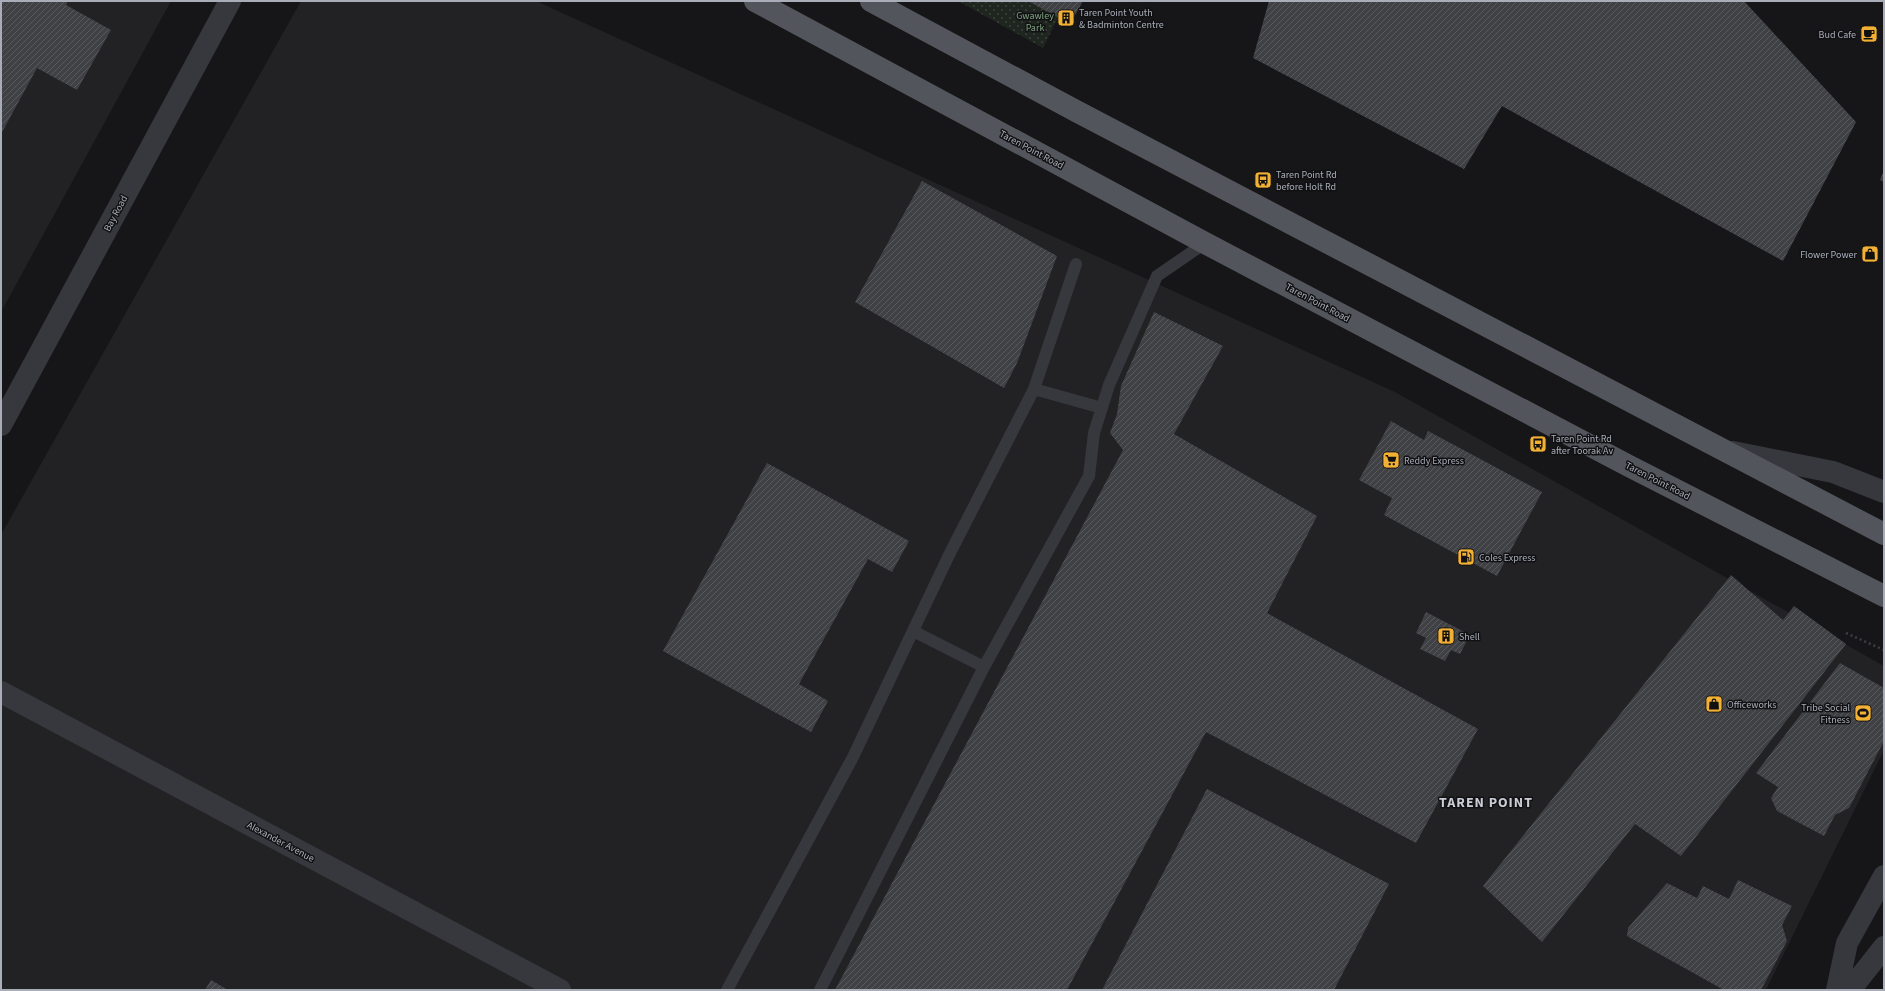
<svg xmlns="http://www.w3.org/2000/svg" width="1885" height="991" font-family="'Source Sans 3',sans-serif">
	<defs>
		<pattern id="grass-dots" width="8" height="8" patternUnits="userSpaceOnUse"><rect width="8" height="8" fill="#1e261f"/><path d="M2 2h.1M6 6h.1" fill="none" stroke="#3c433d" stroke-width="1.8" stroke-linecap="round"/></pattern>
		<pattern id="building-hatch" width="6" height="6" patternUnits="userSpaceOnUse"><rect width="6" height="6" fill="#404145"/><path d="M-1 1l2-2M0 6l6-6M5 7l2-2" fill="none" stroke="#595a5e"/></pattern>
	</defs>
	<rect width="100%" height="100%" fill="#161618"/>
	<!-- built -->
	<path fill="#222225" d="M1 1H171L1 312Z
		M301 1H536L1395 392 1884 666V750L1766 990H1V535Z"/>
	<!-- grass -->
	<path fill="url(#grass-dots)" d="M958 1H1066L1043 48Z"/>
	<!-- building -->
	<path fill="url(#building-hatch)" d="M1 1H68L66 5 111 30 77 90 37 68 1 134Z
		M1028 1H1083L1070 24Z
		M1269 1H1744L1856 122 1783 261 1502 106 1464 169 1253 58Z
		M1884 170V182L1880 180Z
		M922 181 1057 256 1017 363 1004 388 855 302Z
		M1154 312 1223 346 1174 434 1317 516 1267 613 1478 729 1416 843 1206 732 1067 990H835L1123 450 1110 433 1117 414 1121 386Z
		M1391 421 1424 440 1428 431 1542 492 1497 576 1384 515 1392 498 1359 480Z
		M767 463 909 541 892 572 868 559 799 684 828 701 811 732 663 651Z
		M1731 575 1783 620 1794 606 1846 644 1681 856 1635 824 1542 942 1483 886Z
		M1426 612 1470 635 1460 654 1451 650 1445 661 1420 649 1426 638 1416 633Z
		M1840 663 1884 688V741L1849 808 1835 815 1824 836 1777 811 1771 798 1778 787 1756 773Z
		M1207 789 1389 884 1334 990H1102Z
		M1738 880 1792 906 1782 925 1787 941 1761 990H1724L1627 936 1628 928 1667 883 1697 898 1703 886 1729 899Z
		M211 980 228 990H205Z"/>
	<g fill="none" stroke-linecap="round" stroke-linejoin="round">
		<!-- path -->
		<path stroke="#3d3f44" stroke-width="2.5" stroke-dasharray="2 3" stroke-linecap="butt" d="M1846 633 1884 650"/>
		<!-- service -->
		<path stroke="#37383d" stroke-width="12" d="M1034 389 1076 264
			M913 631 984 667
			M727 990 853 757 949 555 1034 389 1102 408
			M820 990 984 667 1089 476 1094 433 1109 385 1157 276 1205 243"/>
		<!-- minor -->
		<path stroke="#37383d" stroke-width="22" d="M1 425 230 1
			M1 692 560 990"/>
		<!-- tertiary -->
		<path stroke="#37383d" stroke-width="22" d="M1733 452 1833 472 1884 492
			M1837 990 1847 943 1884 876
			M1850 990 1884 947"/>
		<!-- primary -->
		<path stroke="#53555c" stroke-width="22" d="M755 1 1205 243 1629 466 1884 596
			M871 1 1076 111 1884 534"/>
	</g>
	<!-- icons -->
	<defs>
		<g id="building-square" transform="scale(0.9)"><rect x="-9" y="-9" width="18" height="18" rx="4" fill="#f2b134" stroke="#111113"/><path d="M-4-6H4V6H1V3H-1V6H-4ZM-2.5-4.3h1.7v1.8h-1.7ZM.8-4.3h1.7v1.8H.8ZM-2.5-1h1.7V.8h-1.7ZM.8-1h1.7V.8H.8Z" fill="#111"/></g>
		<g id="cafe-square" transform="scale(0.9)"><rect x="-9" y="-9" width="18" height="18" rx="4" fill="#f2b134" stroke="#111113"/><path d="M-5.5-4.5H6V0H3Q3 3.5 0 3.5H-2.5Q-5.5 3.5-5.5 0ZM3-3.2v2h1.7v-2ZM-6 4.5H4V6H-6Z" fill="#111"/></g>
		<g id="bus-square" transform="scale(0.9)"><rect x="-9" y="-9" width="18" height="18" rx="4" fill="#f2b134" stroke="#111113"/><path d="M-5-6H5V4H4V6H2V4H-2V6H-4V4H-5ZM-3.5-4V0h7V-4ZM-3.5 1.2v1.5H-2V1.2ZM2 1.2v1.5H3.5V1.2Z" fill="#111"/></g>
		<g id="shop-square" transform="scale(0.9)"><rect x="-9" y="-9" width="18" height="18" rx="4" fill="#f2b134" stroke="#111113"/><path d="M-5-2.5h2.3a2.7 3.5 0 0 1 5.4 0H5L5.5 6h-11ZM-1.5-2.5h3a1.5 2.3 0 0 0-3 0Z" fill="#111"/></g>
		<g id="supermarket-square" transform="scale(0.9)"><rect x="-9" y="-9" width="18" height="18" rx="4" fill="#f2b134" stroke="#111113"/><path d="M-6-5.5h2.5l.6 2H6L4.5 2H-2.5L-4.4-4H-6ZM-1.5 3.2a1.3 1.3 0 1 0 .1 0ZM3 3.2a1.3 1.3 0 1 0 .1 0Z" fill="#111"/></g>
		<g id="fuel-square" transform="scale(0.9)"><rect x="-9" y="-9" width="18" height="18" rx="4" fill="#f2b134" stroke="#111113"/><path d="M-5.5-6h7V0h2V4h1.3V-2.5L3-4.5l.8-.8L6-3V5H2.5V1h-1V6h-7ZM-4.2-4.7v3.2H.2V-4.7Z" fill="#111"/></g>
		<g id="stadium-square" transform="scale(0.9)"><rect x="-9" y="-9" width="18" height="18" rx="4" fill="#f2b134" stroke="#111113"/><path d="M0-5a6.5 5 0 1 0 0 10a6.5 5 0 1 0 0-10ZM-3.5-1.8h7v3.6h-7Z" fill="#111"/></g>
	</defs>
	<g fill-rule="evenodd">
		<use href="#building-square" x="1066" y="18"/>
		<use href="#cafe-square" x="1869" y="34"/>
		<use href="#bus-square" x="1263" y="180"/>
		<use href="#shop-square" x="1870" y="254"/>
		<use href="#bus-square" x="1538" y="444"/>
		<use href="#supermarket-square" x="1391" y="460"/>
		<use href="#fuel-square" x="1466" y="557"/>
		<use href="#building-square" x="1446" y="636"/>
		<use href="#shop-square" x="1714" y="704"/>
		<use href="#stadium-square" x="1863" y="713"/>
	</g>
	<g text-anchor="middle" stroke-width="3" stroke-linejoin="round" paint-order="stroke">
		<!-- poi labels -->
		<g font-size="10" fill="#a8adb8" stroke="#111113" text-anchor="start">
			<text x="1079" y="16">Taren Point Youth<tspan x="1079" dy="12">&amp; Badminton Centre</tspan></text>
			<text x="1856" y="38" text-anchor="end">Bud Cafe</text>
			<text x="1276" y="178">Taren Point Rd<tspan x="1276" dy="12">before Holt Rd</tspan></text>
			<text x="1857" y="258" text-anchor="end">Flower Power</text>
			<text x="1551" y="442">Taren Point Rd<tspan x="1551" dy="12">after Toorak Av</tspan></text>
			<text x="1404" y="464">Reddy Express</text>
			<text x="1479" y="561">Coles Express</text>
			<text x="1459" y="640">Shell</text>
			<text x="1727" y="708">Officeworks</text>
			<text x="1850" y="711" text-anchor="end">Tribe Social<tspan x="1850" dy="12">Fitness</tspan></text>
		</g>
		<!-- park labels -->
		<g font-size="10" fill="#7fa381" stroke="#111113">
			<text x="1035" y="19">Gwawley<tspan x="1035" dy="12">Park</tspan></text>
		</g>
		<!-- street labels -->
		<g font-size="10" fill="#a8adb8" stroke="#111113">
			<text transform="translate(1032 149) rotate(28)" y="4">Taren Point Road</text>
			<text transform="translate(115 213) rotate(-62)" y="4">Bay Road</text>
			<text transform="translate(1318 302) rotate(28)" y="4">Taren Point Road</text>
			<text transform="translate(1658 480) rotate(27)" y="4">Taren Point Road</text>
			<text transform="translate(281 841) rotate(28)" y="4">Alexander Avenue</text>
		</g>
		<!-- district labels -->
		<g font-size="14" font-weight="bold" letter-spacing="1" fill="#c9ccd4" stroke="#111113">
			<text x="1486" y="807">TAREN POINT</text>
		</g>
	</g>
	<!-- border -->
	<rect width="1885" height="991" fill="none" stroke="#a8adb8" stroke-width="4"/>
</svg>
